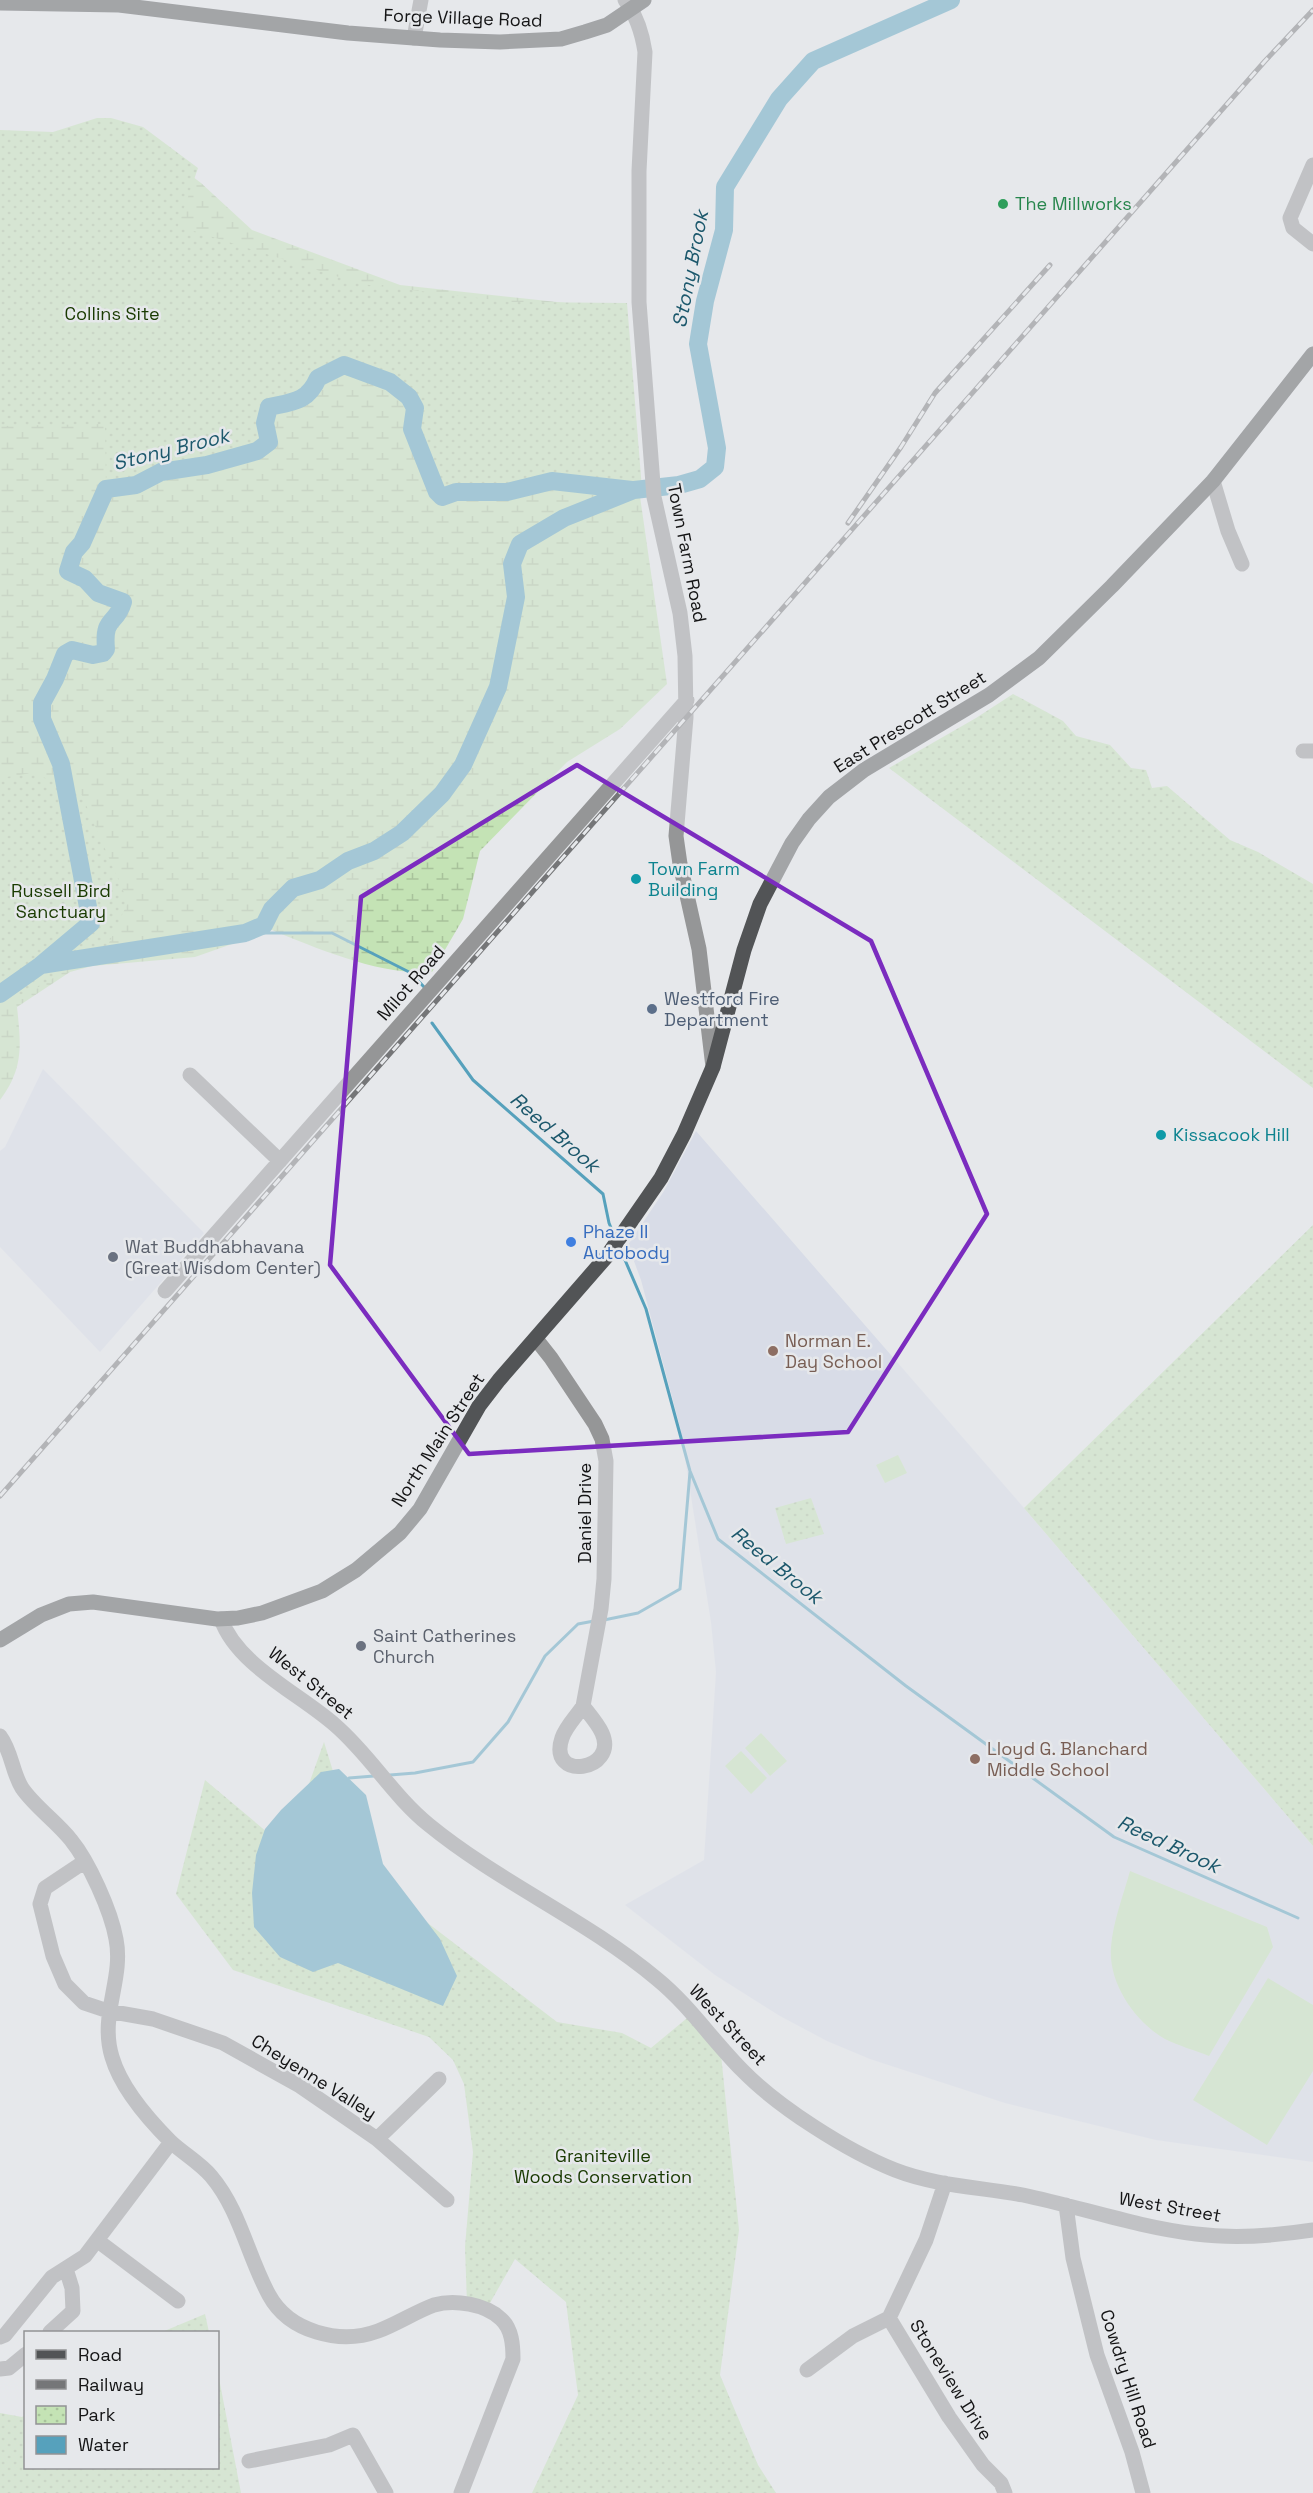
<svg xmlns="http://www.w3.org/2000/svg" width="1313" height="2493" font-family="'Space Grotesk',sans-serif">
	<defs>
		<pattern id="wetland-marsh" width="20" height="14" patternUnits="userSpaceOnUse" patternTransform="scale(1.5)"><rect width="20" height="14" fill="#c4e3b5"/><path d="M1 5h8M5 5V1M11 12h8M15 12V8" fill="none" stroke="#a8c29b"/></pattern>
		<pattern id="park-dots" width="8" height="8" patternUnits="userSpaceOnUse" patternTransform="scale(1.5)"><rect width="8" height="8" fill="#c4e3b5"/><path d="M2 2h.1M6 6h.1" fill="none" stroke="#a8c29b" stroke-width="1.8" stroke-linecap="round"/></pattern>
	</defs>
	<rect width="100%" height="100%" fill="#e6e8eb"/>
	<!-- built -->
	<path fill="#d8dce7" d="M43 1069 204 1233 100 1352 0 1247V1151L5 1147Z
		M696 1131 1024 1508 1313 1846V2162L1156 2140 1005 2103 870 2059 827 2041 780 2016 715 1975 625 1905 704 1860 716 1672 711 1622 680 1427 641 1280 628 1245 664 1191Z"/>
	<!-- wetland -->
	<path fill="url(#wetland-marsh)" d="M135 133 201 183 252 230 400 285 622 309 633 448 667 684 620 729 567 762 480 851 463 919 432 972C382 976 318 949 272 930L195 957 92 966 70 972 17 1007C21 1045 24 1068 0 1100V137Z"/>
	<!-- park -->
	<path fill="url(#park-dots)" d="M97 118H111L143 127 198 168 178 226 361 284 513 302 627 303 642 489 634 490 552 481 507 492H456L442 497 437 492 412 429 415 408 409 397 390 382 344 365 318 378C307 403 293 402 269 407L265 423 269 442 257 451 207 465 161 472 136 485 106 489 105 424 0 426V130L53 132Z
		M1013 694 1063 721 1076 736 1110 745 1131 768 1146 770 1152 788 1167 786 1230 840 1258 852 1313 884V1088L889 768 976 718Z
		M32 773 80 791 128 902 108 945 35 989 0 1003V778Z
		M1313 1225V1846L1024 1508Z
		M811 1498 824 1534 786 1544 775 1508Z
		M324 1742 365 1875 557 2022 622 2033 651 2048 692 2014 720 2045 739 2230 720 2375 758 2465 776 2493H532L578 2395 566 2302 515 2259 486 2310 467 2303 465 2247 473 2152 464 2084 453 2060 429 2037 233 1970 176 1894 205 1780 286 1848Z
		M205 2314 209 2332H162Z
		M218 2373 241 2493H0V2413L22 2417 25 2415 26 2468H218Z"/>
	<!-- garden -->
	<path fill="#c4e3b5" d="M898 1455 907 1473 885 1483 876 1465Z
		M761 1733 787 1761 770 1776 745 1748Z
		M741 1751 767 1778 751 1794 725 1766Z
		M1130 1871 1267 1927 1273 1947 1209 2056C1194 2050 1179 2046 1165 2039 1135 2022 1108 1983 1111 1947 1113 1922 1123 1896 1130 1871Z
		M1268 1978 1313 2005V2071L1267 2145 1193 2100Z"/>
	<!-- water -->
	<path fill="#56a1bc" d="M339 1769 366 1795 383 1864 440 1939 457 1976 443 2006 338 1963 313 1972 280 1957 254 1927 252 1893 256 1855 265 1829 281 1810 321 1772Z"/>
	<g fill="none" stroke-linecap="round" stroke-linejoin="round">
		<!-- stream -->
		<path stroke="#56a1bc" stroke-width="3" d="M245 933H332L411 973 424 987
			M432 1023 473 1080 603 1194 609 1223 614 1235
			M619 1246 646 1309 690 1471 718 1539 906 1686 1114 1837 1298 1918
			M604 1620 638 1613 680 1589 690 1472
			M390 1775 415 1773 473 1762 508 1722 545 1656 578 1624 594 1621
			M349 1778 374 1776"/>
		<!-- river -->
		<path stroke="#56a1bc" stroke-width="18" d="M41 965 91 923 61 764 42 719V703L55 679 65 654 72 650 93 655 103 653 106 649C103 615 116 626 123 602L98 593 85 579 68 571 74 552 82 543 106 489 136 485 161 472 207 465 257 451 269 442 265 423 269 407C292 402 308 402 318 378L344 365 390 382 409 397 415 408 412 429 437 492 442 497 456 492H507L552 481 632 490
			M0 994 41 965 245 933 264 925 272 909 293 888 320 880 348 861 374 851 402 833 442 794 463 765 498 687 516 597 512 564 520 544 564 518 634 490 679 485 700 479 715 467 717 448 698 344 705 301 724 230 725 187 779 99 813 61 951 0"/>
		<!-- minor -->
		<path stroke="#959697" stroke-width="15" d="M625 0C637 16 642 32 645 52L639 171V302L654 497 680 613 685 656 686 717 676 836 680 864 699 949 713 1067
			M414 38 421 0
			M1313 165 1290 218 1293 228 1313 244
			M1213 481 1228 531 1242 564
			M1303 751H1313
			M190 1075 280 1161
			M165 1291 687 700
			M536 1339 551 1358 595 1424 602 1439 606 1461 604 1579 601 1609 583 1706C590 1715 598 1724 602 1733 619 1771 547 1782 562 1738 566 1726 576 1717 583 1706
			M221 1619C237 1665 300 1694 335 1725 370 1755 393 1796 429 1825 500 1883 587 1920 657 1979 689 2005 713 2041 742 2070 778 2107 847 2151 895 2170 936 2186 980 2187 1023 2195 1080 2207 1137 2227 1196 2234 1235 2239 1274 2236 1313 2230
			M0 1736C12 1752 12 1772 22 1788 35 1807 57 1822 71 1840 89 1862 111 1911 116 1939 124 1979 99 2015 112 2057 121 2088 148 2119 171 2142 184 2154 200 2163 211 2176 240 2210 248 2257 269 2295 289 2332 340 2345 378 2331 397 2324 415 2312 434 2305 454 2299 486 2304 501 2319 512 2329 513 2345 513 2359L461 2493
			M84 1862 45 1888 40 1904 53 1956 65 1984 84 2003 108 2011 153 2019 223 2043 300 2086 377 2139 447 2200
			M377 2139 439 2079
			M945 2183 926 2240 889 2318 949 2417 983 2465 1001 2483 1005 2493
			M1066 2205 1073 2258 1097 2355 1132 2452 1143 2493
			M98 2241 178 2301
			M50 2332 73 2311 72 2288 66 2269
			M0 2337 5 2335 52 2277 85 2256 171 2142
			M0 2369 9 2368 26 2354
			M807 2370 853 2336 889 2318
			M249 2461 329 2445 353 2435 386 2493"/>
		<!-- major -->
		<path stroke="#525456" stroke-width="15" d="M0 3 119 5 348 33 440 40 500 42 561 39 585 32 607 25 644 0
			M0 1640 41 1615 69 1604 93 1602 217 1619 238 1618 262 1613 322 1591 356 1570 400 1533 420 1509 479 1406 499 1380 607 1256 661 1178 684 1134 713 1067 744 950 760 904 792 843 809 819 829 797 864 770 989 695 1039 658 1112 586 1213 481 1313 354"/>
		<!-- rail casing -->
		<g stroke="#757678" stroke-width="5">
			<path id="rail" d="M848 523 901 447 935 393 1050 265
				M0 1496 1265 61 1313 10"/>
		</g>
		<!-- rail -->
		<use href="#rail" stroke="#e6e8eb" stroke-width="3" stroke-dasharray="9" stroke-linecap="butt"/>
	</g>
	<!-- marked area -->
	<path d="M0 0H1313V2493H0ZM577 765 871 941 987 1214 848 1432 469 1454 330 1265 361 897Z" fill="#e6e8eb" fill-opacity=".55" fill-rule="evenodd"/>
	<path fill="none" stroke="#7b2cbf" stroke-width="4.5" stroke-linejoin="round" d="M577 765 871 941 987 1214 848 1432 469 1454 330 1265 361 897Z"/>
	<!-- markers -->
	<circle fill="#2e9e5b" stroke="#e6e8eb" stroke-width="2" cx="1003" cy="204" r="6"/>
	<g fill="#0f9aa8" stroke="#e6e8eb" stroke-width="2">
		<circle cx="636" cy="879" r="6"/>
		<circle cx="1161" cy="1135" r="6"/>
	</g>
	<circle fill="#5c6f8a" stroke="#e6e8eb" stroke-width="2" cx="652" cy="1009" r="6"/>
	<circle fill="#3f7fe0" stroke="#e6e8eb" stroke-width="2" cx="571" cy="1242" r="6"/>
	<g fill="#6b7280" stroke="#e6e8eb" stroke-width="2">
		<circle cx="113" cy="1257" r="6"/>
		<circle cx="361" cy="1646" r="6"/>
	</g>
	<g fill="#8d6e63" stroke="#e6e8eb" stroke-width="2">
		<circle cx="773" cy="1351" r="6"/>
		<circle cx="975" cy="1759" r="6"/>
	</g>
	<g text-anchor="middle" stroke-width="5" stroke-linejoin="round" paint-order="stroke">
		<!-- street labels -->
		<g font-size="18" fill="#141415" stroke="#e6e8eb">
			<text transform="translate(463 18) rotate(2)" y="6">Forge Village Road</text>
			<text transform="translate(687 553) rotate(79)" y="6">Town Farm Road</text>
			<text transform="translate(910 722) rotate(-32)" y="6">East Prescott Street</text>
			<text transform="translate(411 983) rotate(-49)" y="6">Milot Road</text>
			<text transform="translate(438 1440) rotate(-57)" y="6">North Main Street</text>
			<text transform="translate(585 1513) rotate(-90)" y="6">Daniel Drive</text>
			<text transform="translate(311 1683) rotate(39)" y="6">West Street</text>
			<text transform="translate(728 2025) rotate(47)" y="6">West Street</text>
			<text transform="translate(314 2077) rotate(32)" y="6">Cheyenne Valley</text>
			<text transform="translate(1170 2207) rotate(10)" y="6">West Street</text>
			<text transform="translate(1128 2379) rotate(72)" y="6">Cowdry Hill Road</text>
			<text transform="translate(951 2380) rotate(58)" y="6">Stoneview Drive</text>
		</g>
		<!-- leisure labels -->
		<g font-size="18" fill="#27864d" stroke="#e6e8eb" text-anchor="start">
			<text x="1015" y="210">The Millworks</text>
		</g>
		<!-- park labels -->
		<g font-size="18" fill="#193a01" stroke="#e6e8eb">
			<text x="112" y="320">Collins Site</text>
			<text x="61" y="897">Russell Bird<tspan x="61" dy="21">Sanctuary</tspan></text>
			<text x="603" y="2162">Graniteville<tspan x="603" dy="21">Woods Conservation</tspan></text>
		</g>
		<!-- culture labels -->
		<g font-size="18" fill="#0d838f" stroke="#e6e8eb" text-anchor="start">
			<text x="648" y="875">Town Farm<tspan x="648" dy="21">Building</tspan></text>
			<text x="1173" y="1141">Kissacook Hill</text>
		</g>
		<!-- service labels -->
		<g font-size="18" fill="#4e5e75" stroke="#e6e8eb" text-anchor="start">
			<text x="664" y="1005">Westford Fire<tspan x="664" dy="21">Department</tspan></text>
		</g>
		<!-- shop labels -->
		<g font-size="18" fill="#366cbe" stroke="#e6e8eb" text-anchor="start">
			<text x="583" y="1238">Phaze II<tspan x="583" dy="21">Autobody</tspan></text>
		</g>
		<!-- worship labels -->
		<g font-size="18" fill="#5b616d" stroke="#e6e8eb" text-anchor="start">
			<text x="125" y="1253">Wat Buddhabhavana<tspan x="125" dy="21">(Great Wisdom Center)</tspan></text>
			<text x="373" y="1642">Saint Catherines<tspan x="373" dy="21">Church</tspan></text>
		</g>
		<!-- education labels -->
		<g font-size="18" fill="#785e54" stroke="#e6e8eb" text-anchor="start">
			<text x="785" y="1347">Norman E.<tspan x="785" dy="21">Day School</tspan></text>
			<text x="987" y="1755">Lloyd G. Blanchard<tspan x="987" dy="21">Middle School</tspan></text>
		</g>
		<!-- water labels -->
		<g font-size="20" font-style="italic" fill="#1c586c" stroke="#e6e8eb">
			<text transform="translate(690 269) rotate(-79)" y="7">Stony Brook</text>
			<text transform="translate(171 449) rotate(-14)" y="7">Stony Brook</text>
			<text transform="translate(555 1132) rotate(41)" y="7">Reed Brook</text>
			<text transform="translate(777 1565) rotate(39)" y="7">Reed Brook</text>
			<text transform="translate(1169 1844) rotate(25)" y="7">Reed Brook</text>
		</g>
	</g>
	<!-- legend -->
	<rect x="24" y="2331" width="195" height="138" fill="#e6e8eb" stroke="#929395" stroke-width="1.5"/>
	<rect x="36" y="2350" width="30" height="9" fill="#525456" stroke="#929395" stroke-width="1.5"/>
	<text x="78" y="2361" font-size="18" fill="#141415">Road</text>
	<rect x="36" y="2380" width="30" height="9" fill="#757678" stroke="#929395" stroke-width="1.5"/>
	<text x="78" y="2391" font-size="18" fill="#141415">Railway</text>
	<rect x="36" y="2406" width="30" height="18" fill="url(#park-dots)" stroke="#929395" stroke-width="1.5"/>
	<text x="78" y="2421" font-size="18" fill="#141415">Park</text>
	<rect x="36" y="2436" width="30" height="18" fill="#56a1bc" stroke="#929395" stroke-width="1.5"/>
	<text x="78" y="2451" font-size="18" fill="#141415">Water</text>
</svg>
